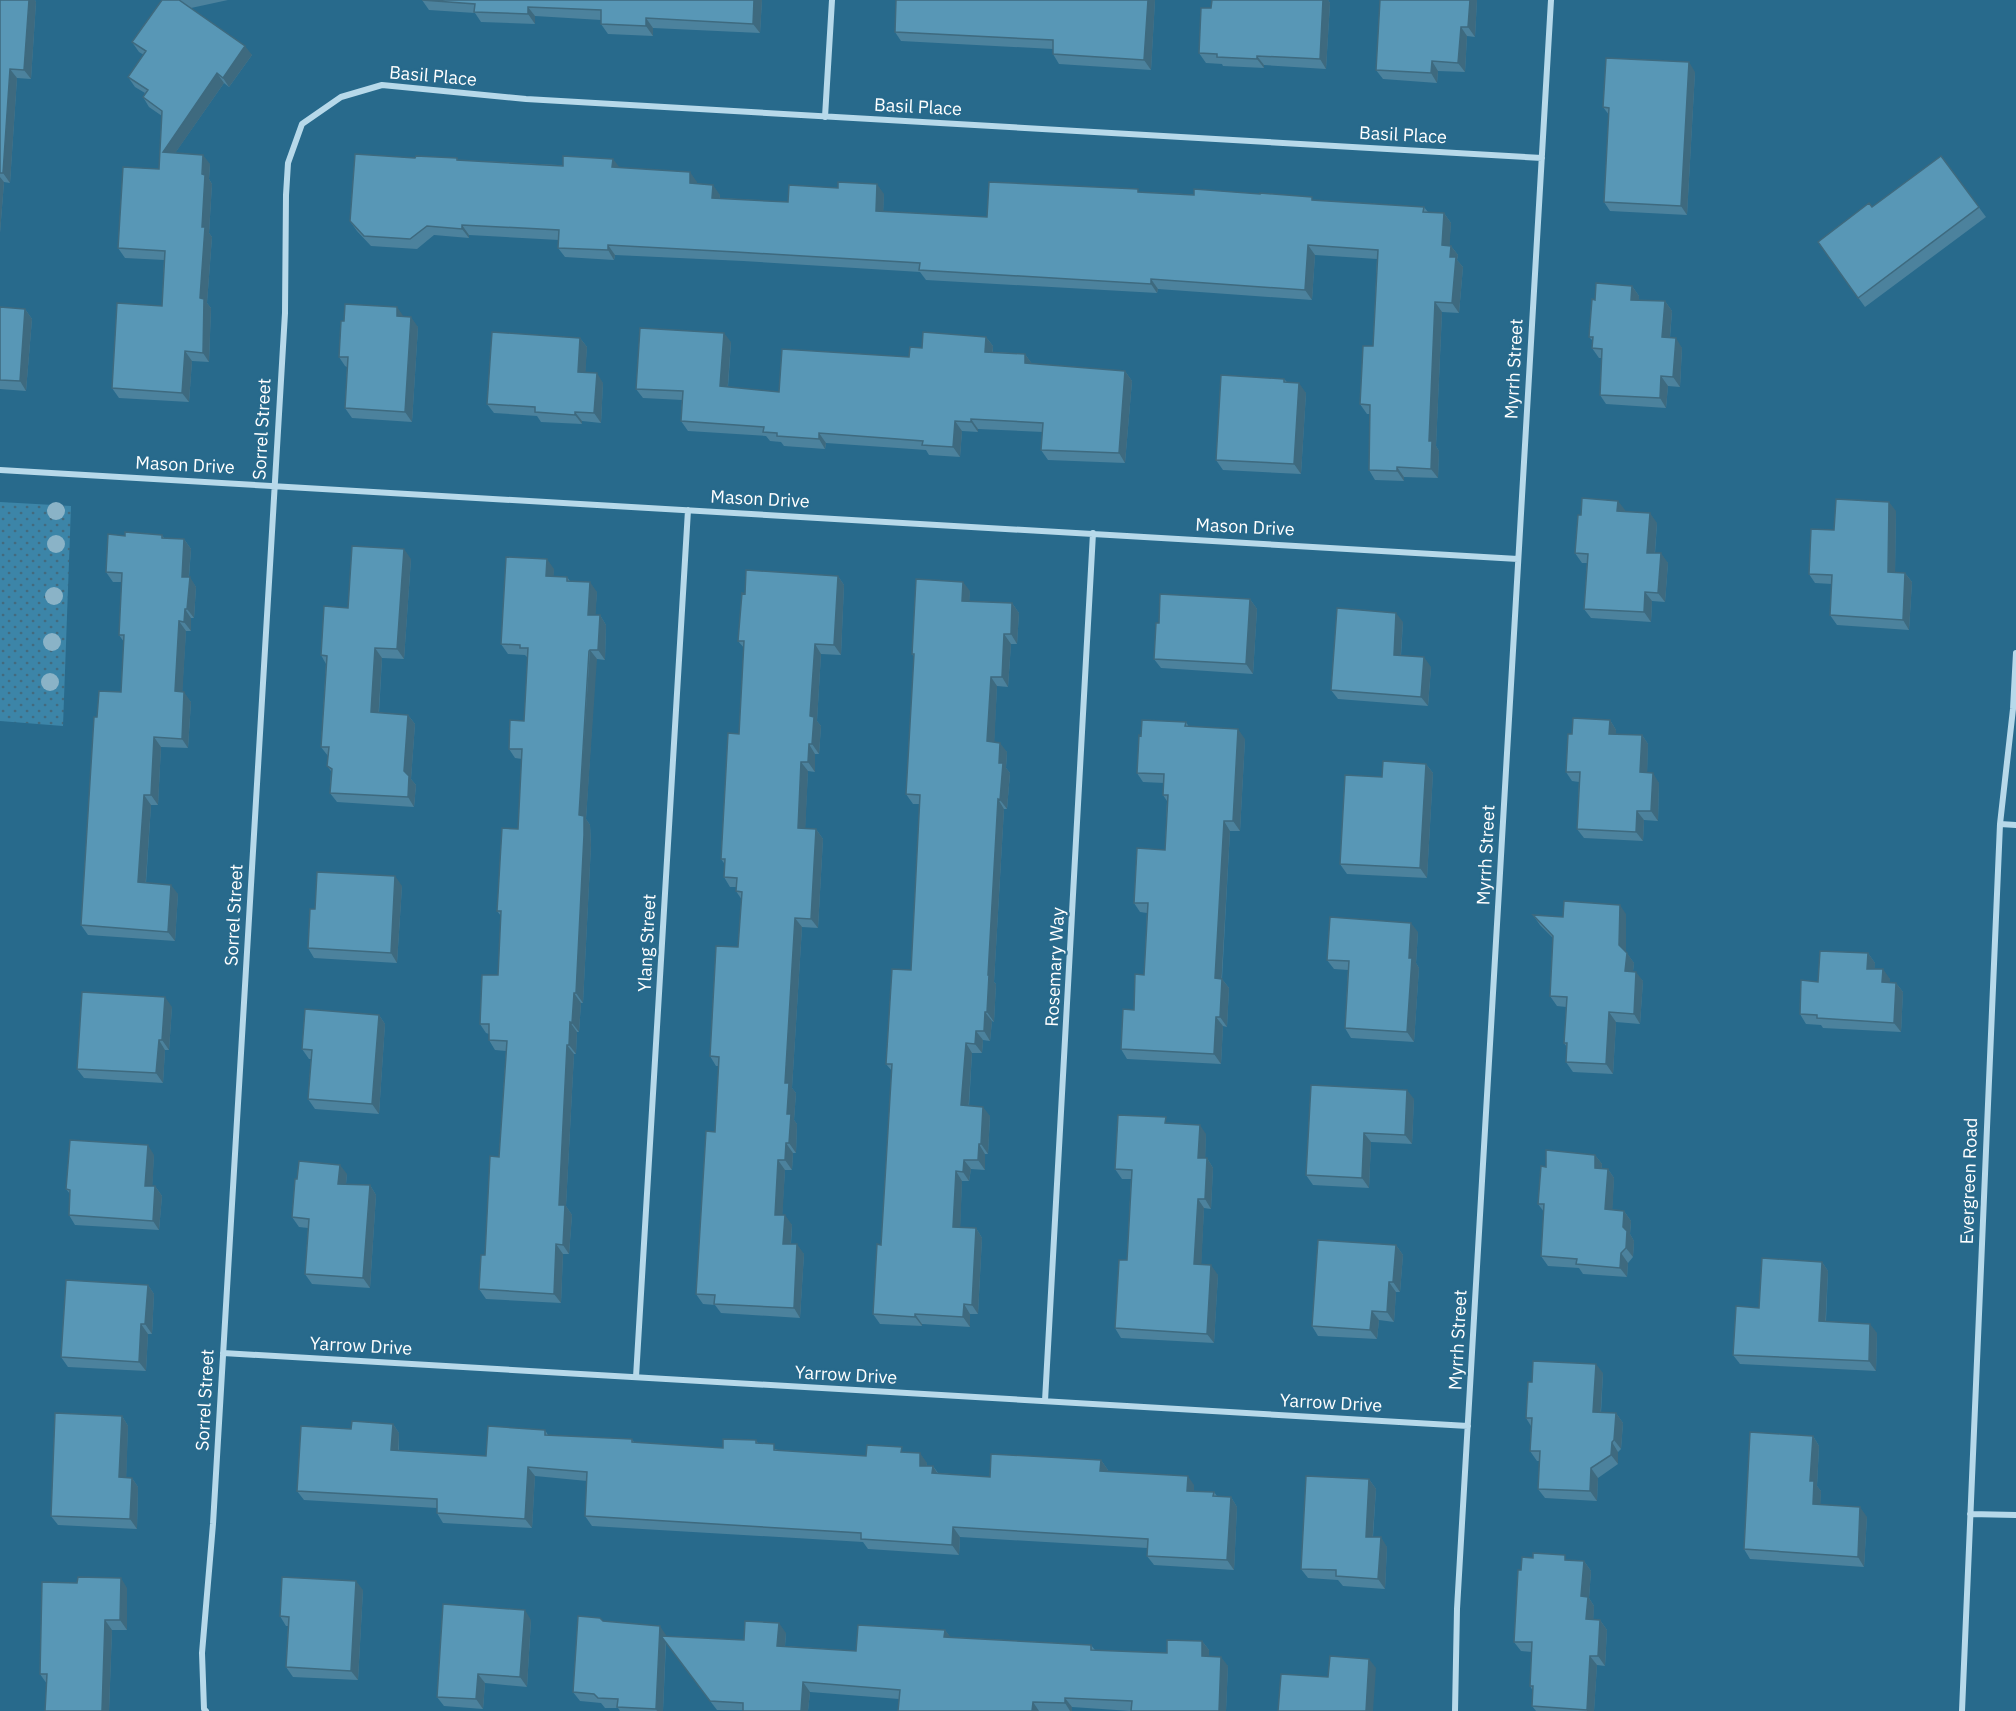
<svg xmlns="http://www.w3.org/2000/svg" width="2016" height="1711" font-family="'IBM Plex Sans',sans-serif">
	<defs>
		<pattern id="park-dots" width="8" height="8" patternUnits="userSpaceOnUse" patternTransform="scale(1.5)"><rect width="8" height="8" fill="#3c85a8"/><path d="M2 2h.1M6 6h.1" fill="none" stroke="#436b7f" stroke-width="1.8" stroke-linecap="round"/></pattern>
	</defs>
	<rect width="100%" height="100%" fill="#286a8c"/>
	<!-- park -->
	<path fill="url(#park-dots)" d="M0 502 71 506 63 726 0 721Z"/>
	<g fill="none" stroke-linecap="round" stroke-linejoin="round">
		<!-- minor -->
		<path stroke="#b7d9ea" stroke-width="6" d="M825 117 832 0
			M0 470 1518 559
			M2000 824 2016 825
			M223 1353 1468 1426
			M636 1377 688 510
			M1045 1401 1093 533
			M1970 1514 2016 1515
			M206 1711 204 1709 202 1653 213 1524 285 313 286 195 288 163 302 124 341 97 382 85 526 99 1542 158
			M1455 1711 1457 1609 1551 0
			M1962 1711 2000 824 2013 709 2016 653"/>
	</g>
	<!-- trees -->
	<g fill="#8ab3c7">
		<circle cx="56" cy="511" r="9"/>
		<circle cx="56" cy="544" r="9"/>
		<circle cx="54" cy="596" r="9"/>
		<circle cx="52" cy="642" r="9"/>
		<circle cx="50" cy="682" r="9"/>
	</g>
	<!-- wall -->
	<path fill="#4c829d" d="M0 0H35L36 2 31 79 17 78 10 183 4 182 0 233Z
		M162 0H228L191 8 252 55 229 87 224 83 175 153 210 164 209 179 212 184 209 233 212 237 207 303 211 308 209 362 192 361 189 402 119 398 112 388 162 306 164 260 125 258 118 248 159 169 162 116 149 107 143 97 145 93 135 87 128 77 144 55 139 52 132 42Z
		M422 0H762L760 33 653 28V36L608 34 601 24V20L535 16V24L481 22 475 13 429 10Z
		M1155 0 1151 70 1059 64 1053 54V49L901 41 895 32Z
		M1212 0H1328L1330 3 1326 69 1264 65V68L1223 66 1222 64 1206 63 1199 53 1211 8Z
		M1477 0 1475 37 1467 36 1465 72 1438 71 1437 83 1383 79 1376 70Z
		M1695 72 1687 215 1610 211 1604 202 1609 115 1603 107Z
		M1941 156 1986 217 1865 307 1818 242 1872 207Z
		M415 158H457L458 160 619 168 697 182V184L720 195V198L788 202 884 194 883 212 987 217 1140 192 1314 200 1424 207 1428 212 1444 213 1451 223 1449 246H1451L1458 255 1457 260 1463 267 1459 313 1442 312 1436 446 1439 451 1438 478 1404 477V481L1375 480 1369 470 1370 414H1367L1360 404 1373 346 1377 259 1315 255 1312 300 1158 289 1157 293 926 280 920 272 743 261 615 255 614 260 565 257 558 248 559 240 469 235V238L434 235 417 249 371 246 357 231 350 221Z
		M1632 286 1639 296 1638 300 1665 301 1672 311 1670 338 1682 348 1680 387 1668 386 1666 408 1606 404 1600 395 1602 358H1599L1592 348 1593 341 1589 337 1595 300Z
		M0 307 25 309 32 319 26 391 0 389Z
		M404 317 418 327 412 422 352 418 345 408 347 367 345 366 339 357Z
		M986 337 993 346V352L1025 354 1032 364 1125 371 1132 381 1125 463 1048 460 1041 450 1043 432 978 429V432L962 431 960 457 929 455 926 450 826 443 825 449 784 446 781 442 770 441 766 436 688 431 681 421 682 400 643 398 636 389 731 342 728 387 779 392 909 357 922 348Z
		M580 338 587 347 585 372 603 383 601 423 582 421V424L541 422 537 416 494 413 487 404Z
		M1284 379 1287 382 1306 393 1301 474 1223 470 1216 460Z
		M1625 510V511L1657 523 1655 553 1668 563 1665 602 1652 601 1651 622 1591 618 1584 609 1587 563H1582L1575 553Z
		M1896 511 1895 572 1905 573 1912 582 1909 630 1837 625 1830 615 1832 584 1815 583 1809 574 1834 530Z
		M162 535 164 538 184 539 191 549 189 577 196 587 194 618H191V631H186L182 692 191 702 188 748 161 747 158 805H151L146 883 178 894 175 941 88 935 81 925 97 717 121 692 124 642 119 635 122 582H113L106 572 125 536Z
		M411 559 404 659 382 658 379 713 408 715 415 724 411 779 416 785 414 807 337 802 330 793 331 771 327 766 328 756 321 747 326 664 321 655 348 608Z
		M554 569 553 576 567 577 570 581 597 592 595 615H600L606 625 605 660 597 659 596 661 586 819 590 825 591 845 583 1003H581L579 1032H577L576 1054H574L566 1206 572 1215 569 1254H563L561 1303 486 1299 479 1289 485 1255 499 1157 506 1051 495 1050 489 1040V1034L486 1033 480 1024 498 975 501 916 497 911 518 829 522 759 515 758 509 749 524 721 528 657H527L525 655 508 654 501 644Z
		M838 576 844 585 841 655 821 654 817 721 821 726 819 754H815V772L808 771 805 828 816 829 823 839 818 928 802 927 792 1088 796 1093 794 1120 797 1124 796 1153H793L792 1170H785L782 1215 792 1225 791 1244 804 1254 800 1318 721 1313 715 1305 703 1304 696 1294 715 1132 719 1066H716L710 1056 738 947 742 900 736 891V887H730L724 877V863L721 859 739 734 744 648 738 641Z
		M970 591 969 601 1012 603 1019 613 1017 644H1011L1008 687 997 686 994 742 1007 752 1006 768 1010 773 1007 809H1004L994 982 996 984 994 1022 992 1021 990 1041 983 1040 982 1053H972L969 1106 990 1116 988 1154H985V1170L971 1169 969 1181H962L960 1227 976 1228 982 1238 978 1314H970V1327L922 1324V1326L880 1324 873 1314 881 1245 892 1071 886 1064 911 970 920 804H913L906 794 914 657 912 654Z
		M1250 599 1257 609 1253 674 1161 668 1154 659 1159 623Z
		M1403 622 1401 656 1431 667 1428 706 1338 699 1331 690Z
		M1610 720 1616 730V734L1642 735 1648 744 1647 773 1659 783 1658 821 1644 820 1643 841 1584 838 1577 829 1579 782 1572 781 1566 772 1572 734Z
		M1186 722 1189 727 1245 739 1240 831H1230L1222 979 1229 988 1227 1027 1223 1026 1221 1064 1127 1059 1121 1049 1134 1010 1144 975 1147 913 1140 912 1134 903 1165 850 1167 801 1163 795 1164 783 1143 782 1137 773 1141 736Z
		M1426 764 1433 773 1427 878 1347 874 1340 864 1382 777Z
		M402 886 397 963 314 958 308 948 315 909Z
		M1626 914V952L1634 963 1633 971 1643 981 1640 1024 1616 1022 1613 1074 1573 1072 1566 1062 1567 1047 1564 1043 1566 1007 1557 1006 1550 996 1553 938 1540 925 1533 915 1563 917Z
		M1418 932 1416 963 1419 968 1414 1042 1351 1038 1345 1028 1348 970 1334 969 1327 960Z
		M1868 953 1875 963 1874 969 1890 979 1889 982 1896 983 1903 992 1901 1032 1823 1028 1821 1025 1806 1024 1800 1014 1818 982Z
		M172 1007 169 1050H165L163 1083 84 1078 77 1069Z
		M379 1015 385 1024 379 1114 315 1109 308 1099 311 1059H309L302 1049Z
		M1311 1085 1414 1099 1412 1144 1371 1142 1369 1188 1313 1185 1306 1175Z
		M1170 1123 1206 1134 1205 1158H1207L1213 1168 1211 1209 1204 1208 1201 1264 1218 1275 1214 1343 1121 1338 1115 1328 1127 1260 1131 1179H1122L1115 1169Z
		M154 1155 152 1186H155L162 1196 159 1230 75 1225 69 1215 70 1194 66 1189Z
		M1595 1155 1602 1164V1168L1608 1169 1614 1178 1612 1210 1624 1211 1631 1221 1630 1234 1634 1241 1633 1257 1628 1263 1627 1277 1583 1274 1579 1268 1548 1266 1541 1256 1544 1212 1538 1204Z
		M347 1174 346 1184 370 1185 376 1195 370 1288 312 1284 305 1274 308 1228 299 1227 292 1217Z
		M1396 1245 1403 1255 1400 1292H1396L1394 1322 1379 1320 1377 1339 1318 1336 1312 1326Z
		M1822 1262 1828 1271 1826 1321 1877 1333 1876 1371 1740 1364 1733 1355 1759 1308Z
		M148 1285 154 1294 152 1334H148L146 1371 68 1367 61 1357Z
		M1603 1373 1601 1413H1616L1623 1423 1621 1449 1618 1452V1464L1598 1478 1597 1501 1545 1498 1538 1489 1540 1461H1537L1530 1451 1531 1426 1526 1418 1532 1382Z
		M122 1416 128 1426 126 1478H132L138 1487 137 1529 58 1525 51 1516Z
		M393 1424 399 1433V1450L486 1456 545 1430 548 1435 632 1439 634 1442 723 1448 756 1440 758 1443 778 1450 866 1456 905 1452 927 1463V1466H933L938 1473 990 1477 1101 1460 1108 1470V1471L1194 1485V1491L1214 1492 1217 1496 1231 1497 1237 1507 1234 1570 1154 1565 1147 1556V1548L960 1537 959 1555 868 1549 863 1542 592 1526 585 1516 587 1481 535 1476 532 1528 443 1523 437 1513V1508L304 1500 297 1491 351 1429Z
		M1813 1436 1819 1446 1817 1486 1821 1491 1820 1505 1867 1517 1864 1567 1750 1559 1744 1549Z
		M1369 1479 1376 1489 1373 1537 1387 1547 1385 1589 1343 1586 1338 1580 1308 1578 1301 1569Z
		M1569 1560 1584 1561 1591 1571 1589 1598 1594 1606 1593 1620H1600L1607 1630 1605 1666 1597 1665 1594 1711H1536L1532 1706 1533 1691 1530 1686 1532 1652 1521 1651 1514 1642 1521 1570Z
		M127 1588V1630H112L109 1711H45L47 1684 40 1674Z
		M363 1590 358 1680 293 1677 286 1667 288 1626H286L280 1616Z
		M531 1620 527 1687 485 1683 483 1709 444 1706 437 1697Z
		M603 1621 666 1635V1636L744 1640 786 1633 785 1646 856 1651 945 1630 950 1637 1091 1645 1095 1650 1167 1653 1202 1641 1209 1650V1656L1228 1666 1226 1711H1131L1072 1707V1711H898L899 1699 810 1692 808 1711 717 1710 666 1643 663 1711H620L618 1708H605L601 1703 580 1701 573 1692Z"/>
	<!-- shaded-wall -->
	<path fill="#3e6a7f" d="M29 0H35L36 2 31 79 24 70Z
		M754 0H762L760 33 753 24Z
		M1148 0H1155L1151 70 1144 60Z
		M1323 0H1328L1330 3 1326 69 1320 59Z
		M1470 0H1477L1475 37 1468 27Z
		M528 7 535 16V24L528 14Z
		M646 18 653 28V36L646 26Z
		M1461 27 1467 36 1465 72 1458 63Z
		M245 46 252 55 229 87 223 78Z
		M1257 56 1264 65V68L1257 59Z
		M1432 61 1438 71 1437 83 1431 73Z
		M1689 62 1695 72 1687 215 1681 206Z
		M10 69 17 78 10 183 3 173Z
		M217 73 224 83 169 162 163 152Z
		M203 155 210 164 209 179 212 184 209 233 212 237 207 303 211 308 209 362 203 353 200 298Z
		M613 159 620 168 612 167Z
		M690 172 697 182V193L690 183Z
		M0 177 4 182 0 233Z
		M877 184 884 194 883 221 876 211Z
		M713 185 720 195 719 208 712 198Z
		M1444 213 1451 223 1449 255 1442 245Z
		M462 225 469 235V238L462 229Z
		M608 245 615 255 614 260 608 250Z
		M1308 245 1315 255 1312 300 1305 290Z
		M1451 246 1458 255 1457 260 1463 267 1459 313 1452 303 1450 257Z
		M1151 279 1158 289 1157 293 1151 284Z
		M1632 286 1639 296 1638 309 1631 300Z
		M1665 301 1672 311 1669 347 1662 337Z
		M1435 302 1442 312 1436 446 1439 451 1438 478 1431 469 1429 441Z
		M397 307 404 317 397 316Z
		M25 309 32 319 26 391 20 381Z
		M411 317 418 327 412 422 405 412Z
		M724 333 731 342 727 396 720 386Z
		M986 337 993 346 992 361 985 352Z
		M580 338 587 347 585 381 578 372Z
		M1676 338 1682 348 1680 387 1673 377Z
		M185 351 192 361 189 402 182 393Z
		M1025 354 1032 364 1025 363Z
		M1125 371 1132 381 1125 463 1119 453Z
		M597 373 603 383 601 423 594 413Z
		M1661 376 1668 386 1666 408 1660 398Z
		M1299 383 1306 393 1301 474 1294 464Z
		M575 412 582 421V424L575 415Z
		M971 419 978 429V432L971 422Z
		M955 421 962 431 960 457 953 447Z
		M819 433 826 443 825 449 819 439Z
		M1397 467 1404 477V481L1397 471Z
		M1618 501 1625 510 1624 520 1617 511Z
		M1889 502 1896 511 1895 581 1888 572Z
		M1650 513 1657 523 1654 562 1647 553Z
		M184 539 191 549 188 586 182 577Z
		M404 549 411 559 404 659 397 649Z
		M1661 553 1668 563 1665 602 1658 593Z
		M547 559 554 569 553 586 546 576Z
		M1905 573 1912 582 1909 630 1903 620Z
		M838 576 844 585 841 655 834 645Z
		M190 577 196 587 194 618 187 609Z
		M590 582 597 592 595 624 588 615Z
		M963 582 970 591 969 610 962 601Z
		M1645 592 1652 601 1651 622 1644 612Z
		M1250 599 1257 609 1253 674 1246 664Z
		M1012 603 1019 613 1017 644 1011 634Z
		M185 609 191 618V631L184 622Z
		M1396 613 1403 622 1400 665 1394 655Z
		M600 615 606 625 605 660 598 650Z
		M179 621 186 631 182 701 175 691Z
		M1004 634 1011 644 1008 687 1002 677Z
		M815 644 821 654 817 721 821 726 819 754 812 744 810 716Z
		M375 648 382 658 378 722 371 712Z
		M590 650 597 659 586 819 590 825 591 845 583 1003 576 993 579 815Z
		M1424 657 1431 667 1428 706 1421 697Z
		M991 677 997 686 994 751 987 741Z
		M184 692 191 702 188 748 182 739Z
		M408 715 415 724 411 779 416 785 414 807 408 797 404 771Z
		M1610 720 1616 730V743L1609 734Z
		M1238 729 1245 739 1240 831 1233 821Z
		M1642 735 1648 744 1647 782 1640 772Z
		M154 737 161 747 158 805 151 795Z
		M1000 743 1007 752 1006 768 1010 773 1007 809 1000 800 999 763Z
		M809 744 815 754V772L808 762Z
		M801 762 808 771 805 837 798 828Z
		M1426 764 1433 773 1427 878 1420 868Z
		M1653 773 1659 783 1658 821 1651 811Z
		M144 795 151 805 145 892 138 882Z
		M998 799 1004 809 994 982 996 984 994 1022 987 1012 988 975Z
		M1637 811 1644 820 1643 841 1636 832Z
		M1224 821 1230 831 1221 988 1215 978Z
		M816 829 823 839 818 928 811 919Z
		M395 876 402 886 397 963 391 953Z
		M171 885 178 894 175 941 168 932Z
		M1620 905 1626 914V954L1619 945Z
		M795 918 802 927 792 1088 796 1093 794 1120 797 1124 796 1153 789 1143 785 1083Z
		M1411 923 1418 932 1416 963 1419 968 1414 1042 1407 1032 1409 958Z
		M1627 953 1634 963 1632 981 1625 971Z
		M1868 953 1875 963 1874 978 1867 969Z
		M1883 969 1890 979 1889 992 1882 982Z
		M1636 972 1643 981 1640 1024 1634 1014Z
		M1222 979 1229 988 1227 1027 1220 1017Z
		M1896 983 1903 992 1901 1032 1894 1023Z
		M574 993 581 1003 579 1032 572 1023Z
		M165 997 172 1007 169 1050 162 1040Z
		M985 1012 992 1021 990 1041 984 1031Z
		M1609 1012 1616 1022 1613 1074 1606 1064Z
		M379 1015 385 1024 379 1114 372 1104Z
		M1216 1017 1223 1026 1221 1064 1214 1054Z
		M570 1022 577 1032 576 1054 569 1045Z
		M976 1031 983 1040 982 1053 975 1044Z
		M159 1040 165 1050 163 1083 156 1073Z
		M966 1043 972 1053 968 1115 961 1105Z
		M567 1045 574 1054 566 1206 572 1215 569 1254 563 1245 559 1205Z
		M1407 1090 1414 1099 1412 1144 1405 1135Z
		M983 1107 990 1116 988 1154 981 1144Z
		M1200 1125 1206 1134 1205 1168 1198 1158Z
		M1364 1133 1371 1142 1369 1188 1362 1178Z
		M786 1143 793 1153 792 1170 785 1160Z
		M979 1144 985 1154V1170L978 1160Z
		M148 1145 154 1155 152 1195 145 1186Z
		M1595 1155 1602 1164 1601 1178 1595 1168Z
		M1207 1158 1213 1168 1211 1209 1205 1199Z
		M778 1160 785 1170 782 1224 775 1215Z
		M964 1160 971 1169 969 1181 963 1172Z
		M340 1165 347 1174 345 1193 338 1184Z
		M1608 1169 1614 1178 1612 1219 1605 1209Z
		M956 1171 962 1181 960 1236 953 1227Z
		M370 1185 376 1195 370 1288 363 1278Z
		M155 1186 162 1196 159 1230 153 1221Z
		M1198 1199 1204 1208 1201 1274 1194 1264Z
		M1624 1211 1631 1221 1630 1234 1634 1241 1633 1257 1626 1248 1623 1227Z
		M785 1215 792 1225 790 1253 783 1244Z
		M976 1228 982 1238 978 1314 972 1305Z
		M556 1244 563 1254 561 1303 554 1294Z
		M797 1244 804 1254 800 1318 794 1308Z
		M1396 1245 1403 1255 1400 1292 1393 1282Z
		M1621 1253 1628 1263 1627 1277 1620 1268Z
		M1822 1262 1828 1271 1825 1330 1819 1321Z
		M1211 1265 1218 1275 1214 1343 1207 1334Z
		M1389 1282 1396 1292 1394 1322 1387 1312Z
		M148 1285 154 1294 152 1334 145 1324Z
		M964 1304 970 1314V1327L963 1317Z
		M1372 1311 1379 1320 1377 1339 1370 1330Z
		M915 1314 922 1324V1326L915 1317Z
		M141 1324 148 1334 146 1371 139 1362Z
		M1870 1324 1877 1333 1876 1371 1869 1361Z
		M1596 1364 1603 1373 1600 1422 1593 1412Z
		M1616 1413 1623 1423 1621 1449 1614 1440Z
		M122 1416 128 1426 126 1487 119 1477Z
		M393 1424 399 1433 398 1460 391 1450Z
		M1813 1436 1819 1446 1817 1486 1821 1491 1820 1514 1813 1504 1810 1481Z
		M1612 1442 1618 1452V1464L1611 1455Z
		M920 1453 927 1463 926 1475 920 1466Z
		M1101 1460 1108 1470 1107 1481 1100 1471Z
		M933 1466 939 1476 932 1473Z
		M528 1467 535 1476 532 1528 525 1519Z
		M1591 1468 1598 1478 1597 1501 1590 1491Z
		M1188 1476 1194 1485V1500L1187 1491Z
		M132 1478 138 1487 137 1529 130 1519Z
		M1369 1479 1376 1489 1372 1546 1366 1537Z
		M1231 1497 1237 1507 1234 1570 1227 1560Z
		M1860 1507 1867 1517 1864 1567 1858 1557Z
		M953 1527 960 1537 959 1555 952 1545Z
		M1381 1537 1387 1547 1385 1589 1378 1579Z
		M1584 1561 1591 1571 1589 1598 1594 1606 1593 1629 1586 1619 1581 1596Z
		M121 1578 127 1588V1630L120 1620Z
		M356 1581 363 1590 358 1680 351 1671Z
		M525 1610 531 1620 527 1687 520 1677Z
		M105 1620 112 1630 109 1711H102Z
		M1600 1620 1607 1630 1605 1666 1598 1656Z
		M779 1623 786 1633 784 1655 777 1646Z
		M660 1626 666 1635 663 1711H657L656 1709Z
		M945 1630 952 1639 944 1637Z
		M1202 1641 1209 1650V1665L1202 1656Z
		M1590 1656 1597 1665 1594 1711H1587V1710Z
		M1221 1657 1228 1666 1226 1711H1219Z
		M1369 1659 1376 1668 1373 1711H1366Z
		M478 1674 485 1683 483 1709 476 1699Z
		M803 1682 810 1692 808 1711H801Z
		M1065 1698 1072 1707V1711H1070L1065 1703Z
		M1033 1702 1039 1711H1032Z"/>
	<!-- building -->
	<path fill="#5897b6" stroke="#3e6a7f" stroke-width="1.5" d="M0 0H29L24 70 10 69 3 173H0Z
		M162 0H179L245 46 223 78 217 73 163 152 203 155 202 174 205 175 202 227H205L200 298 204 299 203 353 185 351 182 393 112 388 117 303 162 306 165 251 118 248 123 167 159 169 162 111 143 97 148 90 128 77 146 51 132 42Z
		M422 0H754L753 24 646 18V26L601 24V10L528 7V14L474 12 475 4Z
		M896 0H1148L1144 60 1053 54V40L895 32Z
		M1212 0H1323L1320 59 1257 56V59L1217 57V54L1199 53 1201 8H1211Z
		M1380 0H1470L1468 27H1461L1458 63 1432 61 1431 73 1376 70Z
		M1606 58 1689 62 1681 206 1604 202 1609 108 1603 107Z
		M355 154 415 158 416 156 457 158V160L563 166V156L613 159 612 167 690 172V183L713 185 712 198 788 202 789 185 838 188V182L877 184 876 211 987 217 989 182 1138 189V192L1194 195V189L1260 194V193L1312 197V200L1424 207 1423 212 1444 213 1442 245 1451 246 1450 257H1456L1452 303 1435 302 1429 441H1432L1431 469 1397 467V471L1369 470 1370 405 1360 404 1363 346H1373L1378 250 1308 245 1305 290 1151 279V284L919 270 920 263 736 252 608 245V250L558 248 559 230 462 225V229L427 226 410 239 364 236 350 221Z
		M1941 156 1979 207 1858 298 1818 242 1869 203 1872 207Z
		M1596 283 1632 286 1631 300 1665 301 1662 337 1676 338 1673 377 1661 376 1660 398 1600 395 1602 349 1592 348 1593 337H1589L1592 299 1595 300Z
		M345 304 397 307V316L411 317 405 412 345 408 348 357H339L341 321H344Z
		M0 307 25 309 20 381 0 380Z
		M640 328 724 333 720 386 779 392 782 349 909 357 910 347 922 348 923 332 986 337 985 352 1025 354V363L1125 371 1119 453 1041 450 1043 423 971 419V422L955 421 953 447 922 445 923 441 819 433V439L777 436V433L763 432 764 427 681 421 683 391 636 389Z
		M492 332 580 338 578 372 597 373 594 413 575 412V415L535 412V407L487 404Z
		M1221 375 1284 379V382L1299 383 1294 464 1216 460Z
		M1582 498 1618 501 1617 511 1650 513 1647 553H1661L1658 593 1645 592 1644 612 1584 609 1588 554 1575 553 1578 515H1581Z
		M1836 499 1889 502 1888 572 1905 573 1903 620 1830 615 1832 575 1809 574 1811 529 1834 530Z
		M125 532 162 535V538L184 539 182 577H190L187 609H185L184 622 179 621 175 691 184 692 182 739 154 737 151 795H144L138 882 171 885 168 932 81 925 94 717H97L99 691 121 692 124 635H119L122 573 106 572 108 534 125 536Z
		M352 546 404 549 397 649 375 648 371 712 408 715 404 771 409 776 408 797 330 793 332 769 327 766 329 747H321L327 656 321 655 324 606 348 608Z
		M506 557 547 559 546 576 567 577V581L590 582 588 615H600L598 650H590L589 651 579 815 584 816V835L576 993H574L572 1023 570 1022 569 1045H567L559 1205H565L563 1245 556 1244 554 1294 479 1289 481 1255H485L490 1156 499 1157 507 1041 489 1040V1024H480L482 975H498L501 911H497L502 828 518 829 522 749H509L510 720 524 721 528 648H520V645L501 644Z
		M746 570 838 576 834 645 815 644 810 716 814 717 812 744H809L808 762H801L798 828 816 829 811 919 795 918 785 1083H789L787 1114H791L789 1143H786L785 1160H778L775 1215H785L783 1244H797L794 1308 714 1304 715 1295 696 1294 706 1131 715 1132 719 1057 710 1056 716 946 738 947 742 892 736 891 737 878 724 877 725 859H721L728 733 739 734 744 641H738L742 593 745 594Z
		M916 579 963 582 962 601 1012 603 1011 634H1004L1002 677H991L987 741 1000 743 999 763H1003L1000 800 998 799 988 975H989L987 1012H985L984 1031H976L975 1044 966 1043 961 1105 983 1107 981 1144H979L978 1160H964L963 1172 956 1171 953 1227 976 1228 972 1305 964 1304 963 1317 915 1314V1317L873 1314 877 1244 881 1245 892 1064H886L892 969 911 970 920 795 906 794 914 654H912Z
		M1160 594 1250 599 1246 664 1154 659 1156 623H1159Z
		M1337 608 1396 613 1394 655 1424 657 1421 697 1331 690Z
		M1573 718 1610 720 1609 734 1642 735 1640 772 1653 773 1651 811H1637L1636 832 1577 829 1580 772H1566L1568 734H1572Z
		M1142 720 1186 722 1185 726 1238 729 1233 821H1224L1215 978 1222 979 1220 1017H1216L1214 1054 1121 1049 1123 1009 1134 1010 1135 974 1144 975 1148 903H1134L1137 848 1165 850 1168 795H1163L1164 774 1137 773 1139 735 1141 736Z
		M1383 761 1426 764 1420 868 1340 864 1345 775 1382 777Z
		M317 872 395 876 391 953 308 948 310 909H315Z
		M1564 901 1620 905 1619 945 1627 953 1625 971 1636 972 1634 1014 1609 1012 1606 1064 1566 1062 1567 1043H1564L1567 997 1550 996 1553 936 1533 915 1563 917Z
		M1330 917 1411 923 1409 958H1412L1407 1032 1345 1028 1349 961 1327 960Z
		M1820 951 1868 953 1867 969H1883L1882 982 1896 983 1894 1023 1817 1018V1015L1800 1014 1801 980 1818 982Z
		M82 992 165 997 162 1040H159L156 1073 77 1069Z
		M305 1009 379 1015 372 1104 308 1099 312 1050 302 1049Z
		M1311 1085 1407 1090 1405 1135 1364 1133 1362 1178 1306 1175Z
		M1118 1115 1166 1117 1165 1123 1200 1125 1198 1158H1207L1205 1199H1198L1194 1264 1211 1265 1207 1334 1115 1328 1119 1260H1127L1132 1170 1115 1169Z
		M70 1140 148 1145 145 1186H155L153 1221 69 1215 70 1190 66 1189Z
		M1546 1150 1595 1155V1168L1608 1169 1605 1209 1624 1211 1623 1227 1627 1231 1626 1248 1621 1253 1620 1268 1576 1264 1577 1259 1541 1256 1544 1204H1538L1541 1166 1546 1167Z
		M299 1161 340 1165 338 1184 370 1185 363 1278 305 1274 309 1219 292 1217 295 1179H297Z
		M1318 1240 1396 1245 1393 1282H1389L1387 1312 1372 1311 1370 1330 1312 1326Z
		M1762 1258 1822 1262 1819 1321 1870 1324 1869 1361 1733 1355 1736 1306 1759 1308Z
		M66 1280 148 1285 145 1324H141L139 1362 61 1357Z
		M1533 1361 1596 1364 1593 1412 1616 1413 1614 1440 1612 1442 1611 1455 1591 1468 1590 1491 1538 1489 1540 1451H1530L1532 1418H1526L1528 1382H1532Z
		M55 1413 122 1416 119 1477 132 1478 130 1519 51 1516Z
		M352 1421 393 1424 391 1450 486 1456 488 1426 545 1430V1435L632 1439V1442L723 1448V1439L756 1440V1443L774 1444V1450L866 1456 867 1445 902 1447 901 1452 920 1453V1466H933L932 1473 990 1477 991 1454 1101 1460 1100 1471 1188 1476 1187 1491 1214 1492 1213 1496 1231 1497 1227 1560 1147 1556 1148 1539 953 1527 952 1545 861 1539V1533L585 1516 587 1472 528 1467 525 1519 437 1513V1499L297 1491 301 1426 351 1429Z
		M1750 1432 1813 1436 1810 1481H1814L1813 1504 1860 1507 1858 1557 1744 1549Z
		M1306 1476 1369 1479 1366 1537H1381L1378 1579 1336 1576V1570L1301 1569Z
		M1533 1553 1565 1555V1560L1584 1561 1581 1596 1588 1597 1586 1619 1600 1620 1598 1656H1590L1587 1710 1532 1706 1533 1686H1530L1532 1642H1514L1518 1570H1521L1522 1557 1533 1558Z
		M78 1577 121 1578 120 1620H105L102 1711H45L47 1674H40L42 1582 77 1583Z
		M282 1577 356 1581 351 1671 286 1667 289 1617 280 1616Z
		M443 1604 525 1610 520 1677 478 1674 476 1699 437 1697Z
		M578 1616 600 1618 603 1621 660 1626 656 1709 617 1707 618 1699 598 1698 594 1694 573 1692Z
		M745 1621 779 1623 777 1646 856 1651 858 1625 945 1630 944 1637 1091 1645V1650L1167 1653V1640L1202 1641V1656L1221 1657 1219 1711H1131L1132 1701 1065 1698V1703L1033 1702 1032 1711H898L900 1690 803 1682 801 1711H743V1703L710 1701 661 1636 744 1640Z
		M1330 1656 1369 1659 1366 1711H1278L1281 1674 1328 1677Z"/>
	<g text-anchor="middle" stroke-width="4.5" stroke-linejoin="round" paint-order="stroke">
		<!-- street labels -->
		<g font-size="18" fill="#fff" stroke="#286a8c">
			<text transform="translate(433 76) rotate(5)" y="6">Basil Place</text>
			<text transform="translate(918 107) rotate(3)" y="6">Basil Place</text>
			<text transform="translate(1403 135) rotate(3)" y="6">Basil Place</text>
			<text transform="translate(1514 369) rotate(-87)" y="6">Myrrh Street</text>
			<text transform="translate(262 429) rotate(-87)" y="6">Sorrel Street</text>
			<text transform="translate(185 465) rotate(3)" y="6">Mason Drive</text>
			<text transform="translate(760 499) rotate(3)" y="6">Mason Drive</text>
			<text transform="translate(1245 527) rotate(3)" y="6">Mason Drive</text>
			<text transform="translate(1486 855) rotate(-87)" y="6">Myrrh Street</text>
			<text transform="translate(234 915) rotate(-87)" y="6">Sorrel Street</text>
			<text transform="translate(647 943) rotate(-87)" y="6">Ylang Street</text>
			<text transform="translate(1055 967) rotate(-87)" y="6">Rosemary Way</text>
			<text transform="translate(1969 1181) rotate(-88)" y="6">Evergreen Road</text>
			<text transform="translate(1458 1340) rotate(-87)" y="6">Myrrh Street</text>
			<text transform="translate(361 1346) rotate(3)" y="6">Yarrow Drive</text>
			<text transform="translate(846 1375) rotate(3)" y="6">Yarrow Drive</text>
			<text transform="translate(205 1400) rotate(-87)" y="6">Sorrel Street</text>
			<text transform="translate(1331 1403) rotate(3)" y="6">Yarrow Drive</text>
		</g>
	</g>
</svg>
